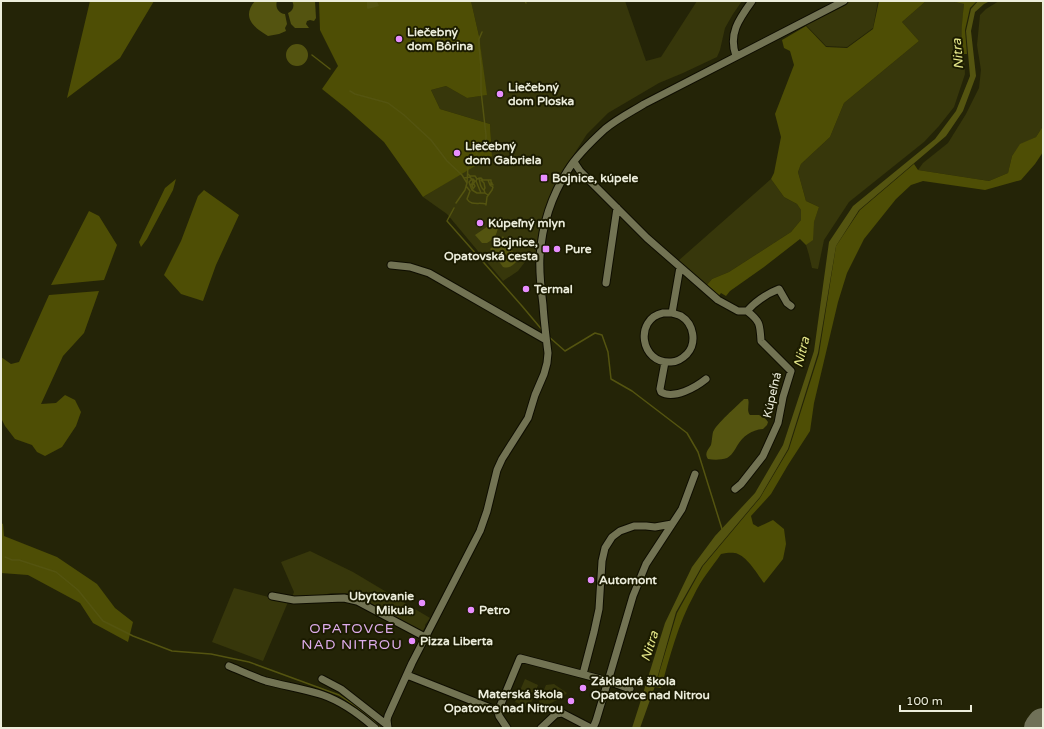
<svg xmlns="http://www.w3.org/2000/svg" width="1044" height="729" font-family="'Varela Round',sans-serif">
	<rect width="100%" height="100%" fill="#242407"/>
	<!-- green -->
	<path fill="#37370b" d="M471 1H625L646 61 661 57 697 1H742L733 14 725 28 720 50 717 57 683 73 659 83 608 113 587 134 560 176 544 219 537 252 528 258 518 271 503 281 447 214 423 197 492 155 490 124 440 109 431 90 446 86 467 98 486 95 479 36Z
		M851 1H878L873 28 847 47 826 46 805 24Z
		M926 1H950L964 4 962 24V48L964 54 965 74 954 107 939 126 924 142 849 202 824 240 818 269 812 268 809 255 806 245 819 207 806 201 798 172 801 164 830 137 844 103 919 41 902 22Z
		M999 1H1043V126L1036 137 1020 145 1012 156 1008 173 989 181 918 170 923 163 948 143 966 114 979 88 981 70 977 45 980 15 986 9Z
		M771 179 784 197 797 204 801 210V220L791 232 729 272 712 279 706 286 678 261Z
		M310 551 353 572 430 618 425 625V627L422 632 381 611 380 609 363 599 347 593H331L319 596 292 597 294 592 281 562Z
		M234 588 288 602 263 661 212 642Z
		M525 679 538 685 529 708 515 702Z
		M554 684 567 693 563 697 535 711 546 685Z"/>
	<!-- forest -->
	<path fill="#4e4e05" d="M90 1H154L120 58 67 98Z
		M319 1H471L479 36 487 95 467 98 446 86 431 90 440 109 490 124 492 156 423 197 384 142 347 109 322 89 338 66 320 30Z
		M879 1H926L902 22 919 41 844 103 830 137 801 164 798 172 806 201 819 207 814 222 813 240 806 245 800 239 764 267 730 291 726 296 721 293 718 297 706 286 712 279 729 272 791 232 801 220V210L797 204 784 197 771 179 774 173 781 137 775 114 794 65 790 51 784 48 782 40 806 26 826 47 847 48 873 29Z
		M950 1H977L970 8 965 30 967 54H964C960 38 962 21 964 4Z
		M1043 126V152L1035 164 1021 180 985 190 923 181 911 185 896 199 864 239 847 273 838 302 814 403 810 431 788 465 771 494 751 516 753 524 758 527 773 520 784 529 786 544 783 559 764 583C758 575 748 558 738 554 733 552 727 553 721 554 712 567 701 580 694 595 678 624 670 656 661 688L655 687 677 613 703 566 760 498 789 449 819 354 836 246 860 210 914 164 918 170 989 181 1008 173 1012 156 1020 144 1036 137Z
		M176 179 173 190 147 239 141 247 139 242 165 188Z
		M204 190 239 215 216 265 203 301 181 294 164 275 181 241 198 196Z
		M89 211 99 216 117 245 104 280 51 285Z
		M99 291 84 333 63 356 41 404 56 403 65 395 75 400 81 412 76 426 62 447 45 456 37 452 32 445 15 439 5 426 1 418V357L11 364 19 362 49 295Z
		M1 523 3 524 4 536 57 557 97 584 115 608 133 622 128 642 93 623 80 603 28 575 1 573Z"/>
	<!-- water -->
	<path fill="#545410" d="M255 1H277C275 7 278 13 285 14L287 24 285 28 286 31 279 34 268 36C254 28 241 17 255 1Z
		M292 1H315L316 18 314 21 310 20 307 21 306 24 309 28H295L291 24 288 13C293 11 295 6 292 1Z
		M367 1H377L379 6 368 9 367 8Z
		M978 1H990L984 4 975 12 971 31 976 76 963 111 946 136 859 210 836 246 818 353 788 449 760 497 702 566 676 612 655 686 640 728H632L640 703 665 623 692 567 715 536 755 493 783 445 814 351 829 242 853 206 935 139 956 111 970 76 966 31 971 9Z
		M286 55a11 11 0 1 1 22 0a11 11 0 1 1-22 0Z
		M494 222 498 227C497 235 494 239 487 243H482L475 235Z
		M503 236 508 246 517 256V261C513 265 510 269 503 267L490 249 497 243Z
		M744 399H748C750 404 746 410 750 415H759L765 418 768 422 767 425 763 429C751 430 743 436 737 446 735 450 731 456 727 458 721 460 714 460 708 459 704 453 708 450 711 445 712 441 712 436 713 432 716 424 737 406 744 399Z"/>
	<g fill="none" stroke-linecap="round" stroke-linejoin="round">
		<!-- stream -->
		<path stroke="#545410" stroke-width="1.5" d="M525 1 526 3
			M312 55 330 69
			M350 91 355 94 388 103 404 115 431 140 447 161 462 175 467 183
			M480 150 486 141V135L481 91V67L479 46V39L482 32
			M468 174 470 176H475L477 179 481 178 483 180H488L490 185 493 187 492 190 487 197 486 205
			M464 178 470 177 473 181 472 184 470 185 472 190
			M479 178C480 182 480 188 484 190
			M477 179 476 181 481 193H485L488 195
			M481 180 484 183 485 188 484 190 485 193
			M488 180H491V186
			M491 182 492 183V184L493 185
			M474 184 475 186 472 190 477 193H481
			M470 185 469 182 471 180 473 179 475 181 472 186 473 188
			M466 186 470 191 467 199C471 206 479 202 486 204
			M456 203 465 190 467 183 468 166 477 154
			M454 208 447 221 522 306 543 331
			M496 241 497 243
			M548 336 565 351 595 333 602 335 608 352 611 379 632 391 687 433 698 452 722 529
			M5 557 12 560H19L56 572 78 590 103 621 133 636 172 651 211 654 249 662 339 695 357 707 373 720 380 728"/>
		<!-- runway -->
		<path stroke="#707158" stroke-width="32" d="M1040 728 1043 724"/>
		<!-- minor casing -->
		<g stroke="#0e0d00" stroke-width="9">
			<path id="minor" d="M736 56C728 34 739 19 752 1
				M574 162 580 171 647 238 718 300 738 311H747C756 301 766 294 779 289L787 303 791 306
				M391 265 410 267 429 273 546 340
				M606 283 617 208
				M672 313C675 314 679 315 681 316 694 324 697 343 687 354 682 359 677 362 671 362 640 364 634 319 663 313 666 313 670 313 672 313L680 267
				M665 362 660 389 661 392C674 400 696 387 706 379
				M735 489 741 484 763 456 778 423 783 397 791 371 761 341C760 324 760 321 747 311
				M272 596 294 600 344 598 357 601 425 637
				M229 666C241 671 254 677 266 681 285 686 305 689 323 695 343 702 359 714 375 728
				M583 674 594 632 599 609 602 561 605 548 612 537 620 531 634 526H646L655 527 672 524
				M407 675 498 711
				M322 679 341 689 387 725
				M388 728 387 720 388 716 412 663 480 531 487 511 497 470 502 459 528 418 535 395 544 374 547 363 548 353C546 337 544 321 543 305 541 289 539 272 540 256 542 226 552 195 568 170 577 155 593 140 605 129 617 119 631 112 644 104L844 1
				M507 728 499 716 498 711 520 658 608 681 633 596 646 564 682 509 695 474
				M541 728 556 714 562 713 591 728
				M593 728 596 721 608 681 630 689"/>
		</g>
		<!-- minor -->
		<use href="#minor" stroke="#727353" stroke-width="7"/>
	</g>
	<!-- markers -->
	<g fill="#e88eff" stroke="#1b1b00" stroke-width="1.5">
		<circle cx="399" cy="39" r="4"/>
		<circle cx="500" cy="94" r="4"/>
		<circle cx="457" cy="153" r="4"/>
		<rect x="540" y="174" width="8" height="8" rx="2"/>
		<circle cx="480" cy="223" r="4"/>
		<rect x="542" y="245" width="8" height="8" rx="2"/>
		<circle cx="557" cy="249" r="4"/>
		<circle cx="526" cy="289" r="4"/>
		<circle cx="591" cy="580" r="4"/>
		<circle cx="422" cy="603" r="4"/>
		<circle cx="471" cy="610" r="4"/>
		<circle cx="412" cy="641" r="4"/>
		<circle cx="583" cy="688" r="4"/>
		<circle cx="571" cy="701" r="4"/>
	</g>
	<g text-anchor="middle" stroke-width="4" stroke-linejoin="round" paint-order="stroke">
		<!-- poi labels -->
		<g font-size="12" font-weight="bold" fill="#eceddb" stroke="#1b1b00" text-anchor="start">
			<text x="407" y="36">Liečebný<tspan x="407" dy="14">dom Bôrina</tspan></text>
			<text x="508" y="91">Liečebný<tspan x="508" dy="14">dom Ploska</tspan></text>
			<text x="465" y="150">Liečebný<tspan x="465" dy="14">dom Gabriela</tspan></text>
			<text x="552" y="182">Bojnice, kúpele</text>
			<text x="488" y="227">Kúpeľný mlyn</text>
			<text x="538" y="246" text-anchor="end">Bojnice,<tspan x="538" dy="14">Opatovská cesta</tspan></text>
			<text x="565" y="253">Pure</text>
			<text x="534" y="293">Termal</text>
			<text x="599" y="584">Automont</text>
			<text x="414" y="600" text-anchor="end">Ubytovanie<tspan x="414" dy="14">Mikula</tspan></text>
			<text x="479" y="614">Petro</text>
			<text x="420" y="645">Pizza Liberta</text>
			<text x="591" y="685">Základná škola<tspan x="591" dy="14">Opatovce nad Nitrou</tspan></text>
			<text x="563" y="698" text-anchor="end">Materská škola<tspan x="563" dy="14">Opatovce nad Nitrou</tspan></text>
		</g>
		<!-- street labels -->
		<g font-size="12" fill="#eceddb" stroke="#1b1b00">
			<text transform="translate(772 395) rotate(-77)" y="4">Kúpeľná</text>
		</g>
		<!-- water labels -->
		<g font-size="13" font-style="italic" fill="#e4e688" stroke="#1b1b00">
			<text transform="translate(957 54) rotate(-95)" y="5">Nitra</text>
			<text transform="translate(801 352) rotate(-76)" y="5">Nitra</text>
			<text transform="translate(649 646) rotate(-72)" y="5">Nitra</text>
		</g>
		<!-- quarter labels -->
		<g font-size="14" letter-spacing="1" fill="#ddacea" stroke="#1b1b00">
			<text x="352" y="633">OPATOVCE<tspan x="352" dy="16">NAD NITROU</tspan></text>
		</g>
	</g>
	<!-- border -->
	<rect width="1044" height="729" fill="none" stroke="#eceddb" stroke-width="4"/>
	<!-- scale -->
	<path d="M900 705v6h71v-6" fill="none" stroke="#eceddb" stroke-width="2"/>
	<text x="906" y="705" font-size="12" fill="#eceddb" stroke="#1b1b00" stroke-width="3" paint-order="stroke">100 m</text>
</svg>
